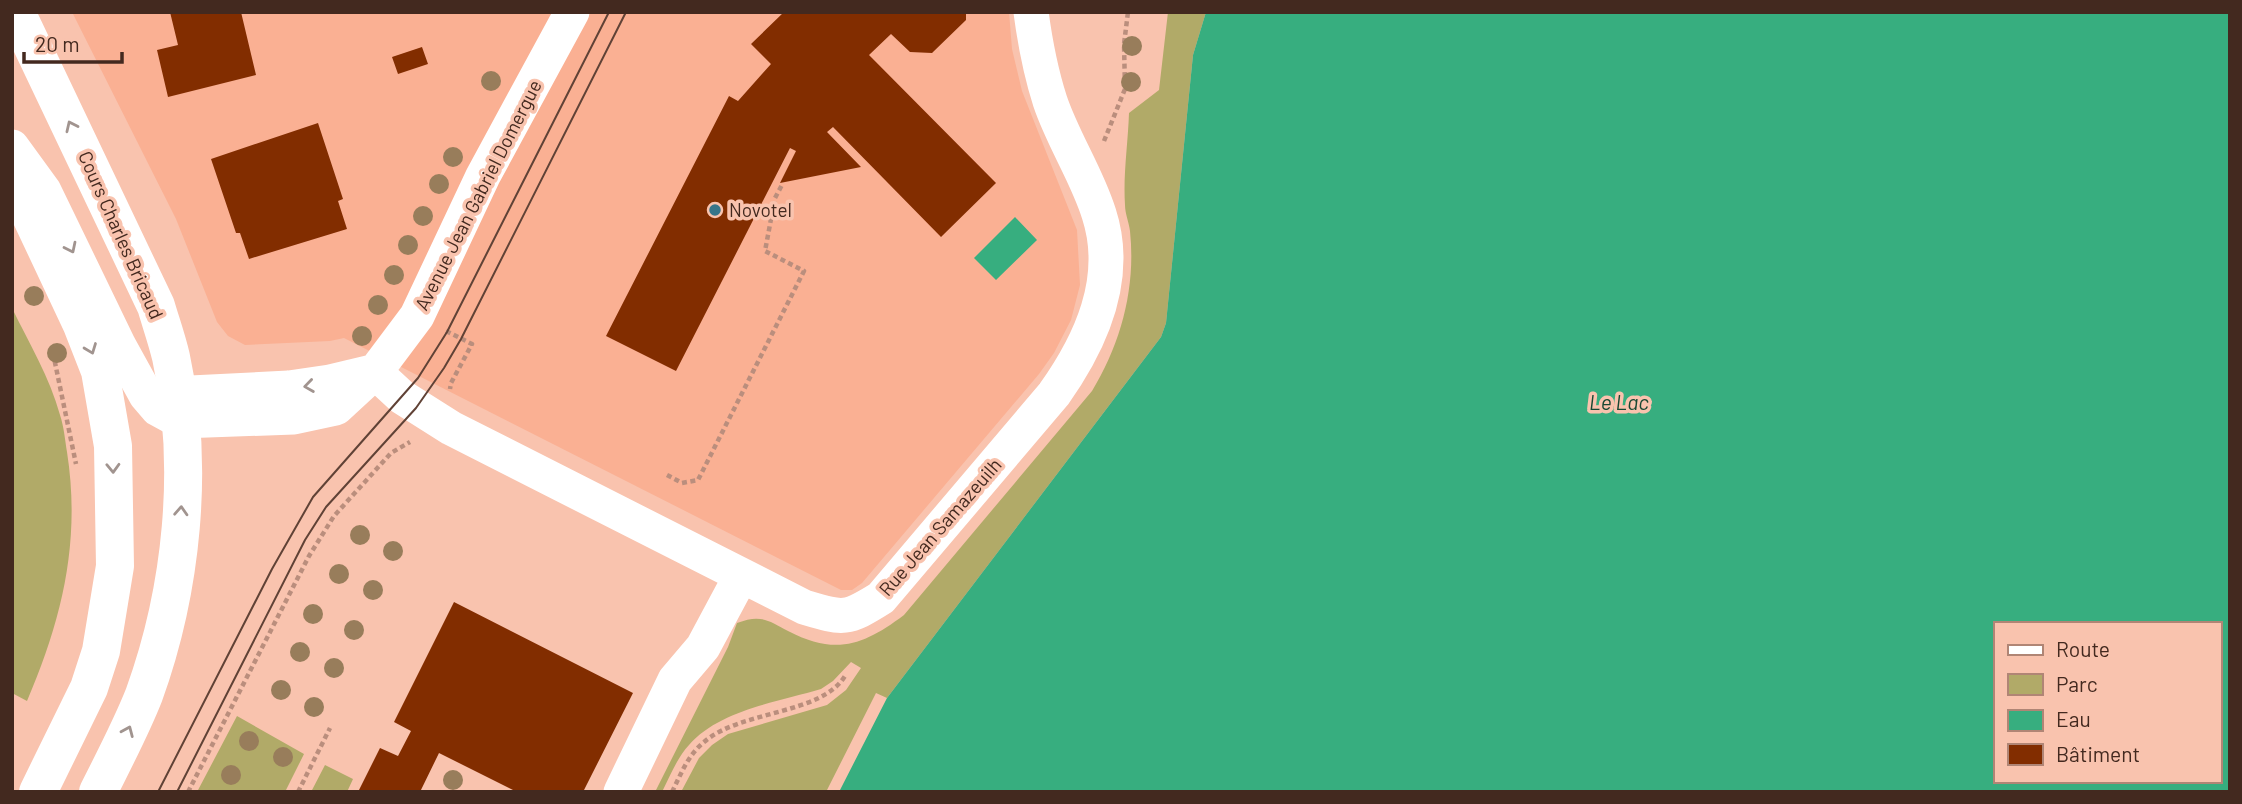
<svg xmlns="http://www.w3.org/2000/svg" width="2242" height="804" font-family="Barlow,sans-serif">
	<rect width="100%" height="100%" fill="#f9c3ae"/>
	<!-- built -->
	<path fill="#fab093" d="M72 12H1009L1012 49 1022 91 1077 230 1080 285 1071 320 1054 353 1039 374 862 583 852 590H841L344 338 330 341 245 345 228 336 217 322 176 219Z"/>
	<!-- green -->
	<path fill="#b1aa68" d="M1168 12H1206L1193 55 1166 323 1161 337 887 698 876 693 826 792H681L699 758 712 745 728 734 827 705 846 690 861 668 851 662 833 681 821 689C778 702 719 710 689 745 677 758 670 776 662 792H655L728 647 737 623C760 614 768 620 788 631 836 656 864 645 904 615L1092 391C1121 343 1136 288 1130 231 1129 222 1125 214 1125 205 1123 175 1128 143 1129 113L1159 90Z
		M12 308C29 343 50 378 60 415 64 427 65 440 67 452 81 541 62 620 27 701L12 693Z
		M237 716 304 754 285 792H197Z
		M325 765 353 779 347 792H311Z"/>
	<!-- water -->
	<path fill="#37ae7f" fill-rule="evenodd" d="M1206 12H2230V792H839L887 698 1161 337 1166 323 1193 55ZM1995 624H2219V781H1995Z
		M1015 217 1037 240 996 280 974 258Z"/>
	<!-- building -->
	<path fill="#822d00" d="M170 12H241L256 75 168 97 157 50 178 45Z
		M784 12H966V20L932 53 910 52 891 34 869 55 996 183 941 237 833 127 827 132 861 167 780 183 796 151 790 148 676 371 606 336 729 96 738 101 771 64 751 44Z
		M422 47 428 64 398 74 392 57Z
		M318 123 343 199 338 201 347 229 249 259 240 233H236L211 159Z
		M454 602 633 693 583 792H517L439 753 420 792H358L380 748 398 756 411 731 394 722Z"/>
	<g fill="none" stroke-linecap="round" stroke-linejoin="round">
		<!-- path -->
		<path stroke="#ba8e7d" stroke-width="4.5" stroke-dasharray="5 3.5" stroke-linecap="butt" d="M1104 141 1125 89 1124 44 1128 12
			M446 331 472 344 451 383 450 389
			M53 353 76 464
			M667 475 682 483 698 480 804 271 765 251 775 198 783 183
			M188 792 309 556 334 516 391 453 410 442
			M298 792 330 728
			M672 792C681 774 688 755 704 742 741 710 821 715 845 676"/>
		<!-- minor -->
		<path stroke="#fff" stroke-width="35" d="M12 147 44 191 119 346 146 395 158 409 180 421 294 417 336 408 375 372 417 316 483 176 572 12
			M375 372 402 397 451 428 804 607C844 619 846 620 881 598L1054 394C1091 342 1120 279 1099 214 1087 175 1063 140 1050 101 1041 73 1035 42 1031 12
			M150 395 289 388 330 382 372 372
			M621 792 675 680 703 647 741 576"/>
		<!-- major -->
		<path stroke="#fff" stroke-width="38" d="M16 12 156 306C161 323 167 340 171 357 195 466 182 590 144 695 131 728 114 760 98 792
			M12 176 82 325 100 371 113 446 115 566 101 651 89 688 38 792"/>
		<!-- tram -->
		<path stroke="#604236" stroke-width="2" d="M158 792 272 569 313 497 418 378 447 332 609 12
			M177 792 305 540 326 507 416 408 444 368 461 339 626 12"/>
	</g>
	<!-- trees -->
	<g fill="#987d5b">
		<circle cx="1132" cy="46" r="10"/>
		<circle cx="491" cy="81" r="10"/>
		<circle cx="1131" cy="82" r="10"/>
		<circle cx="453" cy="157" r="10"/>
		<circle cx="439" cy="184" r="10"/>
		<circle cx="423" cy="216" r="10"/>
		<circle cx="408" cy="245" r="10"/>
		<circle cx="394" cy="275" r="10"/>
		<circle cx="34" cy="296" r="10"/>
		<circle cx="378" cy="305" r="10"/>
		<circle cx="362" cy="336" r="10"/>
		<circle cx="57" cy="353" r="10"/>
		<circle cx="360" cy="535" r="10"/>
		<circle cx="393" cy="551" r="10"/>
		<circle cx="339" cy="574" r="10"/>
		<circle cx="373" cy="590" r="10"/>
		<circle cx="313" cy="614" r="10"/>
		<circle cx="354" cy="630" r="10"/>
		<circle cx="300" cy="652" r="10"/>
		<circle cx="334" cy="668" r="10"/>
		<circle cx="281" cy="690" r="10"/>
		<circle cx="314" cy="707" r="10"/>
		<circle cx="249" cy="741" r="10"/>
		<circle cx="283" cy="757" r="10"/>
		<circle cx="231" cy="775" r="10"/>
		<circle cx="453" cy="780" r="10"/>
	</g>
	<!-- one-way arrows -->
	<defs><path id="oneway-chevron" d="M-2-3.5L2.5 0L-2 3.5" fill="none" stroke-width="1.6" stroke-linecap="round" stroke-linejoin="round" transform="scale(1.75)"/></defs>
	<g stroke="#a1948f">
		<use href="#oneway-chevron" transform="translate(71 126) rotate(-115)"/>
		<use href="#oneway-chevron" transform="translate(71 248) rotate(64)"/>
		<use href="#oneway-chevron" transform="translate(91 349) rotate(69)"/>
		<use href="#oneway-chevron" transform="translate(309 386) rotate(172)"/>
		<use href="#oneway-chevron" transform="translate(113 468) rotate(88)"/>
		<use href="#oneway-chevron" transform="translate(181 511) rotate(-87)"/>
		<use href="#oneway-chevron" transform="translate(128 731) rotate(-67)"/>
	</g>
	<!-- markers -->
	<circle fill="#36758a" stroke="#f9c3ae" stroke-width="2.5" cx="715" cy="210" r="7"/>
	<g text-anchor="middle" stroke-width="7" stroke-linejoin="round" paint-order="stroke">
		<!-- street labels -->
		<g font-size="19" fill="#43291f" stroke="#f9c3ae">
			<text transform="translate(478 195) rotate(-63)" y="7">Avenue Jean Gabriel Domergue</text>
			<text transform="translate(121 235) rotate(66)" y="7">Cours Charles Bricaud</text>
			<text transform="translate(940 527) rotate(-49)" y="7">Rue Jean Samazeuilh</text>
		</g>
		<!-- poi labels -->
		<g font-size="19" fill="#43291f" stroke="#f9c3ae" text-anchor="start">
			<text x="729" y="217">Novotel</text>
		</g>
		<!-- water labels -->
		<g font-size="21" font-style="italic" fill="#174733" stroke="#f9c3ae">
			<text x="1619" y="410">Le Lac</text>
		</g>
	</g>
	<!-- border -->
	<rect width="2242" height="804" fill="none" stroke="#43291f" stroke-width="28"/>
	<!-- legend -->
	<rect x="1994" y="622" width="228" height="161" fill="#f9c3ae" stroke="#b08575" stroke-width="2"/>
	<rect x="2008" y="645" width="35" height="10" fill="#ffffff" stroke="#b08575" stroke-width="2"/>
	<text x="2056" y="657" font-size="21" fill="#43291f">Route</text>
	<rect x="2008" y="674" width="35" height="21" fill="#b1aa68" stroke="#b08575" stroke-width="2"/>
	<text x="2056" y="692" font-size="21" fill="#43291f">Parc</text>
	<rect x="2008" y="710" width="35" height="21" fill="#37ae7f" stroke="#b08575" stroke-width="2"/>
	<text x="2056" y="727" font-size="21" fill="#43291f">Eau</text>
	<rect x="2008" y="744" width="35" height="21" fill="#822d00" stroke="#b08575" stroke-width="2"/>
	<text x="2056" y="762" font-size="21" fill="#43291f">Bâtiment</text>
	<!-- scale -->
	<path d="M24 52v10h98v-10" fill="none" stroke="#43291f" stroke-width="3.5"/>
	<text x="35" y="52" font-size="21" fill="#43291f" stroke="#f9c3ae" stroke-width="5" paint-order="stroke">20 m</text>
</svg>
